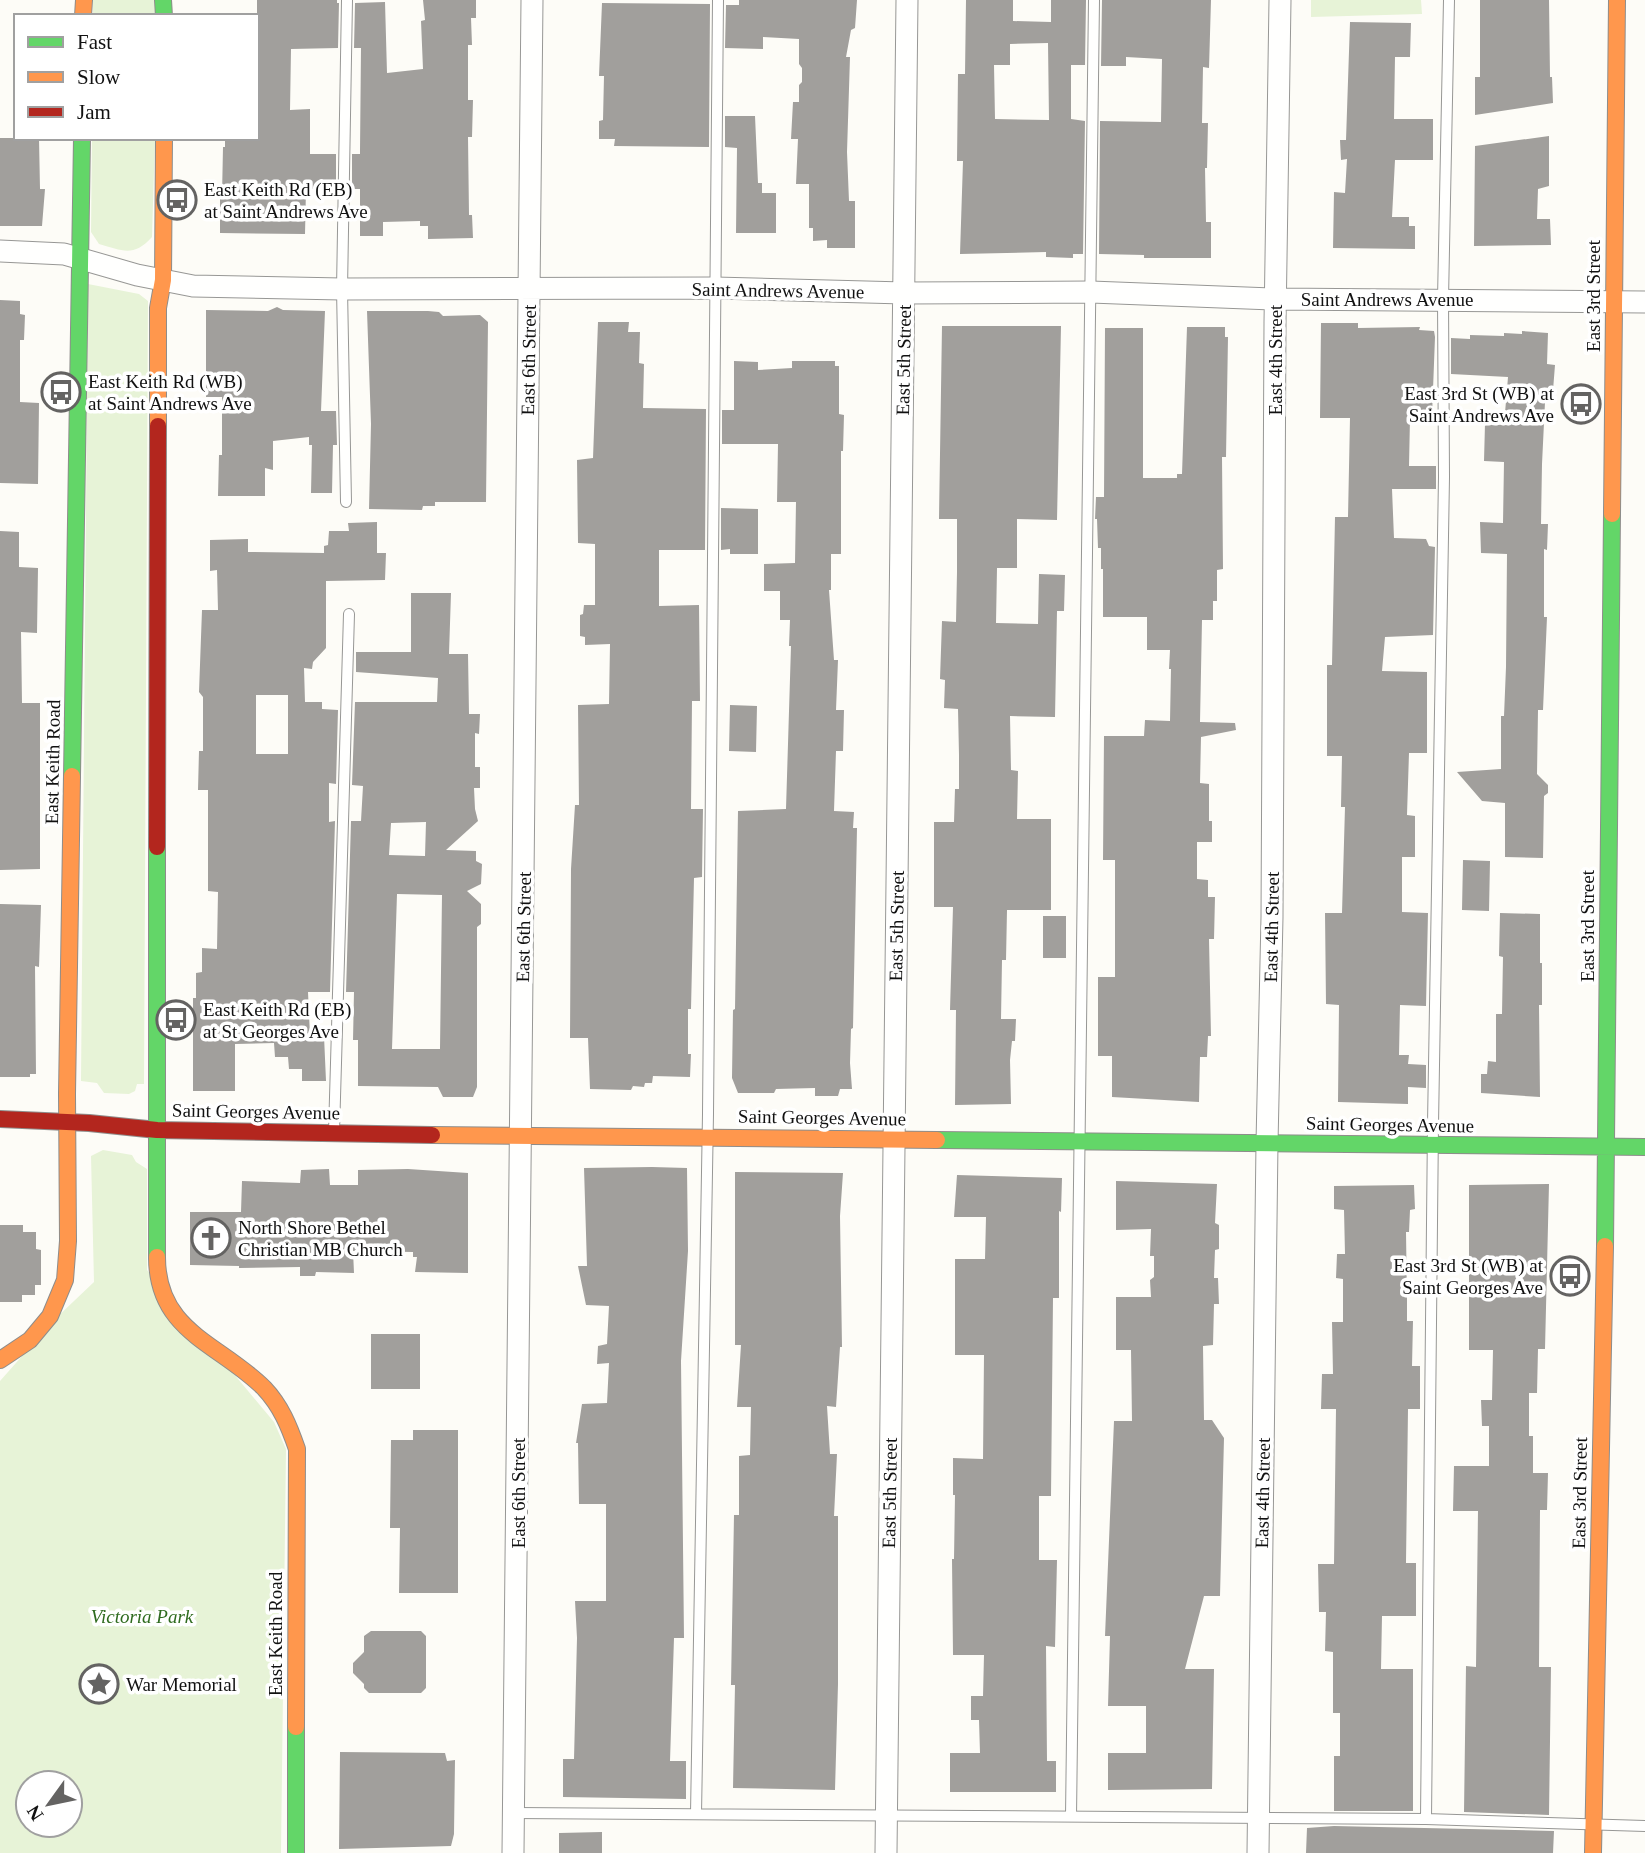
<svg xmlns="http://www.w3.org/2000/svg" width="1645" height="1853" font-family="'Times New Roman',serif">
	<rect width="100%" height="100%" fill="#fdfcf7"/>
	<!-- green -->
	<path fill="#e7f3d7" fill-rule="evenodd" d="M93 0H155L156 16H93Z
		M1311 0H1421L1422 14 1311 17Z
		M92 138H155L152 237C134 257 123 251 99 244L91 232Z
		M88 284 139 294 148 301 144 1084H137L135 1091 129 1094 104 1093 97 1083 81 1081Z
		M103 1150 132 1155 136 1162 147 1169V1270L274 1422 286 1449 281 1853H0V1381L54 1320 94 1282 91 1156ZM28 1783H70V1825H28Z"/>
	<!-- building -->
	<path fill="#a19f9c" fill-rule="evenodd" d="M257 0H337V3H339L338 48 291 49 290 110 310 109V154H336V189H306L305 234 220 233V196H222L223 147H225V138H257Z
		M423 0H476V18H471L472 45H468V100H473L472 137H468L469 215H472L473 238 428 239V226H420V221L383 222V236H360V189H352V154H360V150L361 48H354L355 3 385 2 387 73 423 69 421 21 425 20Z
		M739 0H857L855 28 851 30 846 57H850L847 152 849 201H855V248H827V240L813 241V228H809V184H796L798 139H791L793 102H799V85L802 82V68L799 64V39L763 37V49L725 48 726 5H739Z
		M966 0H1013V21L1051 22V0H1086L1085 65H1071V119L1085 121 1083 254H1073V258L1046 257V252L960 254 963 161H957L958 74H965ZM1048 43 1049 120 995 119 994 65H1010V44Z
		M1102 0H1211L1209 68 1203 67 1202 123H1208L1207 168H1205L1206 222H1211V258H1144V255L1099 254 1100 121 1161 122 1162 59 1126 57V66H1101Z
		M1480 0H1549L1550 77H1552L1553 103 1475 115V77H1480Z
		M602 3 710 4 709 147 614 146 615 139H599V121L603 120 604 76H599Z
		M1350 22 1411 23 1410 57H1395L1394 119H1433V160H1395L1392 217H1409V226H1415V249L1333 248 1334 192 1345 193 1347 159 1341 160 1340 140H1346Z
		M725 116H755L758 183H762V193H776V233H736L737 148 725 147Z
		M1549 136V186L1538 189 1537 219H1550L1551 245 1474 246 1475 146Z
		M0 138H39L40 189H45L42 226H0Z
		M0 300 20 301V314L25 315 24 340H20V402L39 403 38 484 0 483Z
		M277 307 283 310 325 311 321 411H336L337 445H333L332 493H311L312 445H309V437L273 441V470L265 468V496H218L219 455H222V397H206V310L268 311Z
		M367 311H428L439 312 443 316 480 315 488 322 486 502H435V506H423L422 510 369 509 371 424Z
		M598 322H629L628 332H640L639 363 644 364 643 408 706 409 705 550H659V606L699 605 700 701H692L691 809H703L702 877 694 878 691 1009H688V1054H691L690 1077 653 1076 652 1083H645L644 1087 633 1086 631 1090 590 1089 588 1038H570L571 869 575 805H579L578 705 609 704 610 644 585 645V637L580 636V615L583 614 584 605H595V544L578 543 577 460 593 458Z
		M1321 323H1358V328L1420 327 1419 330 1434 331 1435 337 1432 416H1412L1410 418 1409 466H1436V489H1392L1394 538 1426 539 1429 546 1435 547 1433 635 1385 637 1382 671 1427 672V753H1409L1407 815 1415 816V857H1402V912L1428 913 1426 1006 1400 1005 1399 1055H1409L1408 1064 1426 1065V1088L1408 1087V1104L1338 1102 1339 1005 1326 1004 1325 913H1342L1345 807H1341L1342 756H1327V665H1332L1335 517H1348L1350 418H1320Z
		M942 326H1061L1057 520 1017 519V568H997L996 623 1038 624 1039 574 1065 575 1064 611H1057L1055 717 1010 716 1011 770 1018 771 1017 819H1051V910H1007L1006 960H1002L1001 1019H1016L1015 1041H1012L1010 1060 1011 1104 955 1105 956 1010H950L953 907H934V822H954L955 789H959V755L958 709 944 708 945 680 940 679 942 621 956 622 957 572V519H939Z
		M1187 327H1225V337H1228L1226 457H1222L1223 569 1217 570V601H1213V620H1202L1200 722 1235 723 1236 730 1201 737 1200 783 1209 784V821H1212V842H1197V879L1208 880V897H1215L1214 939H1209L1211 1036H1208L1207 1057H1200L1199 1102 1112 1097V1056H1098V977H1115V860H1103L1104 736H1144L1145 720 1170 721 1171 669H1169L1170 650H1147V617H1103V569H1101V548H1098L1097 519H1095L1096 497H1104L1105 328H1143V478H1177V474H1182Z
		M1522 331 1548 333 1547 364 1555 365 1552 403 1545 402 1542 464 1541 524H1548L1547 550 1544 549V617H1547L1543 710H1538L1537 774 1548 785V793L1544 796 1543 858 1505 857V803L1482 801 1457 772 1501 769V716H1504L1506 667 1507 554 1481 553 1480 522 1503 523 1504 462 1484 461 1485 424 1504 425 1508 377 1451 374V338L1470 339V335L1504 336V333L1522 334Z
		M734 361 758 362V370L792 368V361H835V366H839V414L844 415 843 451H841V554H831V590H829L834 660H838L836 710H844L843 751H836L834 811 854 812 853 828H857L853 1028 851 1029 850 1063 852 1089H840L838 1096H815V1088L776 1089 774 1093H738L732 1078 733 1010 735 1009 738 811 786 809 791 646H789L790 620H780V591H764V564L795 563 796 502H777L778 444H722V410H734Z
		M721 508 758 509V554H730V549L721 550Z
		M377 522V553H386L385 580 326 581V648L313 662 312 669 304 668 305 702H322V709L338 710 336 784 329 783V822L335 821 330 992H308L310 1036H324L326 1081H302V1069H289L288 1057H275L274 1043 235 1044V1091H193V998H196V973L202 972V948L217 949 218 892 208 891V790H198L199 751H203V697L199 692 202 610H218L217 570 210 571V540L248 539V552L324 553V546L328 545 329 531H349L348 523ZM256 695H288V754H256Z
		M0 531 19 532V567L38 568 37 633 21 632 22 703H40V869L0 870Z
		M411 593H451L449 654H468L469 714H480L479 734 475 733V767H480V788H474L475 809 478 821 446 850 476 851V861L482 864 481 884 467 891 481 904V924L477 927V1087L473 1097H443L438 1087 358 1086V1040H353L354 992H346L351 821H361L363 786 352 785 355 702H437L438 678 356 672V652H411ZM426 822 425 856 389 855 391 823ZM397 894 442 895 440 1049H392Z
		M730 705 757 706 756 752 729 751Z
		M1463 860 1490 861 1489 911 1462 910Z
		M0 904 41 905 39 967 35 966 36 1074H30V1077H0Z
		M1500 913 1540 914V963H1542V1005H1539L1540 1097 1481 1093V1074H1487L1488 1061 1496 1062V1014H1502L1503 957 1499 956Z
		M1043 916H1066V958H1043Z
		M652 1167 687 1168 688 1251 681 1361 684 1638H674L670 1761H686V1799L563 1797V1759H574L577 1638 575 1601H606V1504H579L578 1443H576L582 1404 607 1403 609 1363 597 1364 598 1346 607 1344 609 1306 586 1305 578 1266H587L584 1168Z
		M329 1169 330 1185H358V1170L408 1169 468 1173V1273L415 1272 417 1257H413V1252L353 1251 354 1273 316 1272 315 1276H300V1267L239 1268V1266L190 1265V1212H241L242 1181 300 1183 301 1170Z
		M735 1172 843 1173 840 1216 842 1347H840L836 1407 827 1406 830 1454H837L834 1516H838V1684L835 1790 733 1788 735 1685H731L734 1515H739V1456L750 1455 751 1407H737L741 1345H735Z
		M957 1175 1062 1178 1061 1212 1059 1211V1298H1053L1051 1496H1039V1560H1057L1055 1647 1046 1646 1047 1761H1056V1792H950V1753H980L979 1720H971V1696H983L984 1655H953L952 1559H954L955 1495H953V1458L983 1459 984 1355H955V1259H985L986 1217H954Z
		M1116 1181 1217 1184 1215 1223 1219 1225V1249L1215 1250 1214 1278H1218L1219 1304H1214L1213 1345 1203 1346 1204 1420H1212L1224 1438 1220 1596H1204L1185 1669H1214L1212 1789 1108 1790V1753H1146V1706H1108L1110 1636H1105L1114 1421H1132L1131 1350H1116V1297H1151L1150 1280 1154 1277V1256H1150L1151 1229 1116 1230Z
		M1549 1184 1545 1349H1538L1537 1393H1529V1436H1533V1473H1548L1547 1510H1540L1539 1667H1551L1549 1815 1464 1812 1466 1666 1476 1667 1478 1511H1453L1454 1466H1489V1426H1482L1481 1400H1492L1493 1350H1469V1185Z
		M1414 1185 1415 1209 1410 1210 1409 1232H1406L1407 1301V1321H1413L1412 1366H1420V1409H1408L1406 1563H1416V1616H1382L1381 1669H1413V1811H1334V1756H1340V1713H1333V1652L1325 1651 1326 1612H1319L1318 1564H1334L1336 1409H1321L1322 1374H1333L1332 1322H1343V1279L1336 1278 1337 1254H1345L1344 1210 1334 1209V1186Z
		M0 1225H23V1232H36V1249L41 1250V1285H35V1295H22V1302H0Z
		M371 1334H420V1389H371Z
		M413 1430H458V1593H399L400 1528H390L391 1440H413Z
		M371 1631H421L426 1636V1688L421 1693H369L364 1688V1684L353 1673V1663L364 1652V1636Z
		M340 1752 445 1753 447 1761 455 1760 454 1834 451 1846 339 1849Z
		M1334 1826 1554 1831 1553 1853H1306L1307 1828Z
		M602 1832V1853H559V1833Z"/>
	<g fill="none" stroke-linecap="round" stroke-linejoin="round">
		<!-- lane casing -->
		<g stroke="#979795" stroke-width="12">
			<path id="lane" d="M346 502 342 289 347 0
				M334 1132 349 614
				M515 1813 1426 1819 1645 1826
				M696 1814 708 1114 718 0
				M1071 1816 1094 0
				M1426 1819 1433 1124 1444 477 1443 299 1449 0"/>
		</g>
		<!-- street casing -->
		<g stroke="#979795" stroke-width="23">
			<path id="street" d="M0 251 64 254 137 275 193 286 342 289 715 288 904 293 1091 292 1275 299 1645 302
				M513 1853 532 0
				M886 1853 907 0
				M1258 1853 1267 1143 1272 917 1275 323 1280 0"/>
		</g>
		<!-- fast casing -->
		<g stroke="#8e8d8b" stroke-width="18">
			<path id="fast" d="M163 0 164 16
				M72 776 82 138
				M937 1140 1645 1147
				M1605 1246 1612 514
				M157 1257V847
				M296 1853V1727"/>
		</g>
		<!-- slow casing -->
		<g stroke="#8e8d8b" stroke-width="18">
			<path id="slow" d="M83 16 84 0
				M158 426V308L163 280 164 138
				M1612 514 1617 0
				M432 1135 937 1140
				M157 1257C157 1332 219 1343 264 1388 281 1406 289 1426 297 1449L296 1727
				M0 1360 30 1340 50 1316 65 1280 68 1241 67 1094 72 776
				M1593 1853 1605 1246"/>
		</g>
		<!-- jam casing -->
		<g stroke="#8e8d8b" stroke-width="18">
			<path id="jam" d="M157 847 158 426
				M0 1119 89 1123 157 1130 432 1135"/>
		</g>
		<!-- lane -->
		<use href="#lane" stroke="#fffffe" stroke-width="10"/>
		<!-- street -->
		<use href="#street" stroke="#fffffe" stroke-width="21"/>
		<!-- fast -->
		<use href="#fast" stroke="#63d668" stroke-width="16"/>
		<!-- slow -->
		<use href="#slow" stroke="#ff974d" stroke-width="16"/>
		<!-- jam -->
		<use href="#jam" stroke="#b3261e" stroke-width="16"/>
	</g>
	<!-- icons -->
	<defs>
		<g id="bus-ring" transform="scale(2.0125)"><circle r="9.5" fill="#fff" stroke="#646362" stroke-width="1.5"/><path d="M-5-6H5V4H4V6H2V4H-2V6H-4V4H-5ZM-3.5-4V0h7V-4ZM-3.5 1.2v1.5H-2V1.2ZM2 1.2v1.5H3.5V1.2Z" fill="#646362"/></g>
		<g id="church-ring" transform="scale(2.0125)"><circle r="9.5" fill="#fff" stroke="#646362" stroke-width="1.5"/><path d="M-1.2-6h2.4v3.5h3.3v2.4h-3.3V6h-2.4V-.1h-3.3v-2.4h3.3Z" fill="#646362"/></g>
		<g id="sight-ring" transform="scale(2.0125)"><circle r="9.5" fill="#fff" stroke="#646362" stroke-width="1.5"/><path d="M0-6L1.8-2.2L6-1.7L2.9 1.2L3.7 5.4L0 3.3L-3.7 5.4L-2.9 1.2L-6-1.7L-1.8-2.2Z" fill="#646362"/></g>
	</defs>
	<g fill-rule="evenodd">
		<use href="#bus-ring" x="177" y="200"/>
		<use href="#bus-ring" x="61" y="392"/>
		<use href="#bus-ring" x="1581" y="404"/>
		<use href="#bus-ring" x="176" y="1020"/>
		<use href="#church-ring" x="211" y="1238"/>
		<use href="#bus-ring" x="1570" y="1276"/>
		<use href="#sight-ring" x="99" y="1684"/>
	</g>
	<g text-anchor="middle" stroke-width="7" stroke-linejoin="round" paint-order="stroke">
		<!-- poi labels -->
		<g font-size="19" fill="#111" stroke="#fff" text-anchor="start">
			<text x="204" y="196">East Keith Rd (EB)<tspan x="204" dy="22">at Saint Andrews Ave</tspan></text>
			<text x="88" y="388">East Keith Rd (WB)<tspan x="88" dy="22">at Saint Andrews Ave</tspan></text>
			<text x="1554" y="400" text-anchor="end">East 3rd St (WB) at<tspan x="1554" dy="22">Saint Andrews Ave</tspan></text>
			<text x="203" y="1016">East Keith Rd (EB)<tspan x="203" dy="22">at St Georges Ave</tspan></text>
			<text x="238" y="1234">North Shore Bethel<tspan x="238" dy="22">Christian MB Church</tspan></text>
			<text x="1543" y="1272" text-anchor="end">East 3rd St (WB) at<tspan x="1543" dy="22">Saint Georges Ave</tspan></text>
			<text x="126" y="1691">War Memorial</text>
		</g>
		<!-- street labels -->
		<g font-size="19" fill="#111" stroke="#fff">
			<text transform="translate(778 290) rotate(1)" y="7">Saint Andrews Avenue</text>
			<text transform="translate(1593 296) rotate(-90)" y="7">East 3rd Street</text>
			<text x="1387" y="306">Saint Andrews Avenue</text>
			<text transform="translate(528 360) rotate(-89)" y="7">East 6th Street</text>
			<text transform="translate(903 360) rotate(-89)" y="7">East 5th Street</text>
			<text transform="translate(1275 360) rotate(-90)" y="7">East 4th Street</text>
			<text transform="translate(52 762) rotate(-89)" y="7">East Keith Road</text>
			<text transform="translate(896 926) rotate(-89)" y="7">East 5th Street</text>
			<text transform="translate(1587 926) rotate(-90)" y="7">East 3rd Street</text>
			<text transform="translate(523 927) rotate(-89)" y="7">East 6th Street</text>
			<text transform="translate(1271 927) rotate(-89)" y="7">East 4th Street</text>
			<text transform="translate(256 1111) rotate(1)" y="7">Saint Georges Avenue</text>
			<text transform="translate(822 1117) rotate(1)" y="7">Saint Georges Avenue</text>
			<text transform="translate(1390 1124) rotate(1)" y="7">Saint Georges Avenue</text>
			<text transform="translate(518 1493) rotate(-90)" y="7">East 6th Street</text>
			<text transform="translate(889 1493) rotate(-89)" y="7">East 5th Street</text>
			<text transform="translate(1262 1493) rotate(-89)" y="7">East 4th Street</text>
			<text transform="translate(1579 1493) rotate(-89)" y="7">East 3rd Street</text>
			<text transform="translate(275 1634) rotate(-90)" y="7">East Keith Road</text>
		</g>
		<!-- park labels -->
		<g font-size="19" font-style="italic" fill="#2f6b1f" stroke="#fff">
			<text x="142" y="1623">Victoria Park</text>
		</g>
	</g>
	<!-- legend -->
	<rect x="14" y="14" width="245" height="126" fill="#ffffff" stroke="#a0a0a0" stroke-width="2"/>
	<rect x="28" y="37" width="35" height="10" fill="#63d668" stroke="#a0a0a0" stroke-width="2"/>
	<text x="77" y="49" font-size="21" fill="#111111">Fast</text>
	<rect x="28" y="72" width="35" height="10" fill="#ff974d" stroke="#a0a0a0" stroke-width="2"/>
	<text x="77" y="84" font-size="21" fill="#111111">Slow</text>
	<rect x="28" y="107" width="35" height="10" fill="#b3261e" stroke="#a0a0a0" stroke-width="2"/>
	<text x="77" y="119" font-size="21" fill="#111111">Jam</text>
	<!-- north arrow -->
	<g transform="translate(49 1804) rotate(237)"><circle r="33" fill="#ffffff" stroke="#a0a0a0" stroke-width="2"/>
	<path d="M0-5L12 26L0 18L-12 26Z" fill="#646362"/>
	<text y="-10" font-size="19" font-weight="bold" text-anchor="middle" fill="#111111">N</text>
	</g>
</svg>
